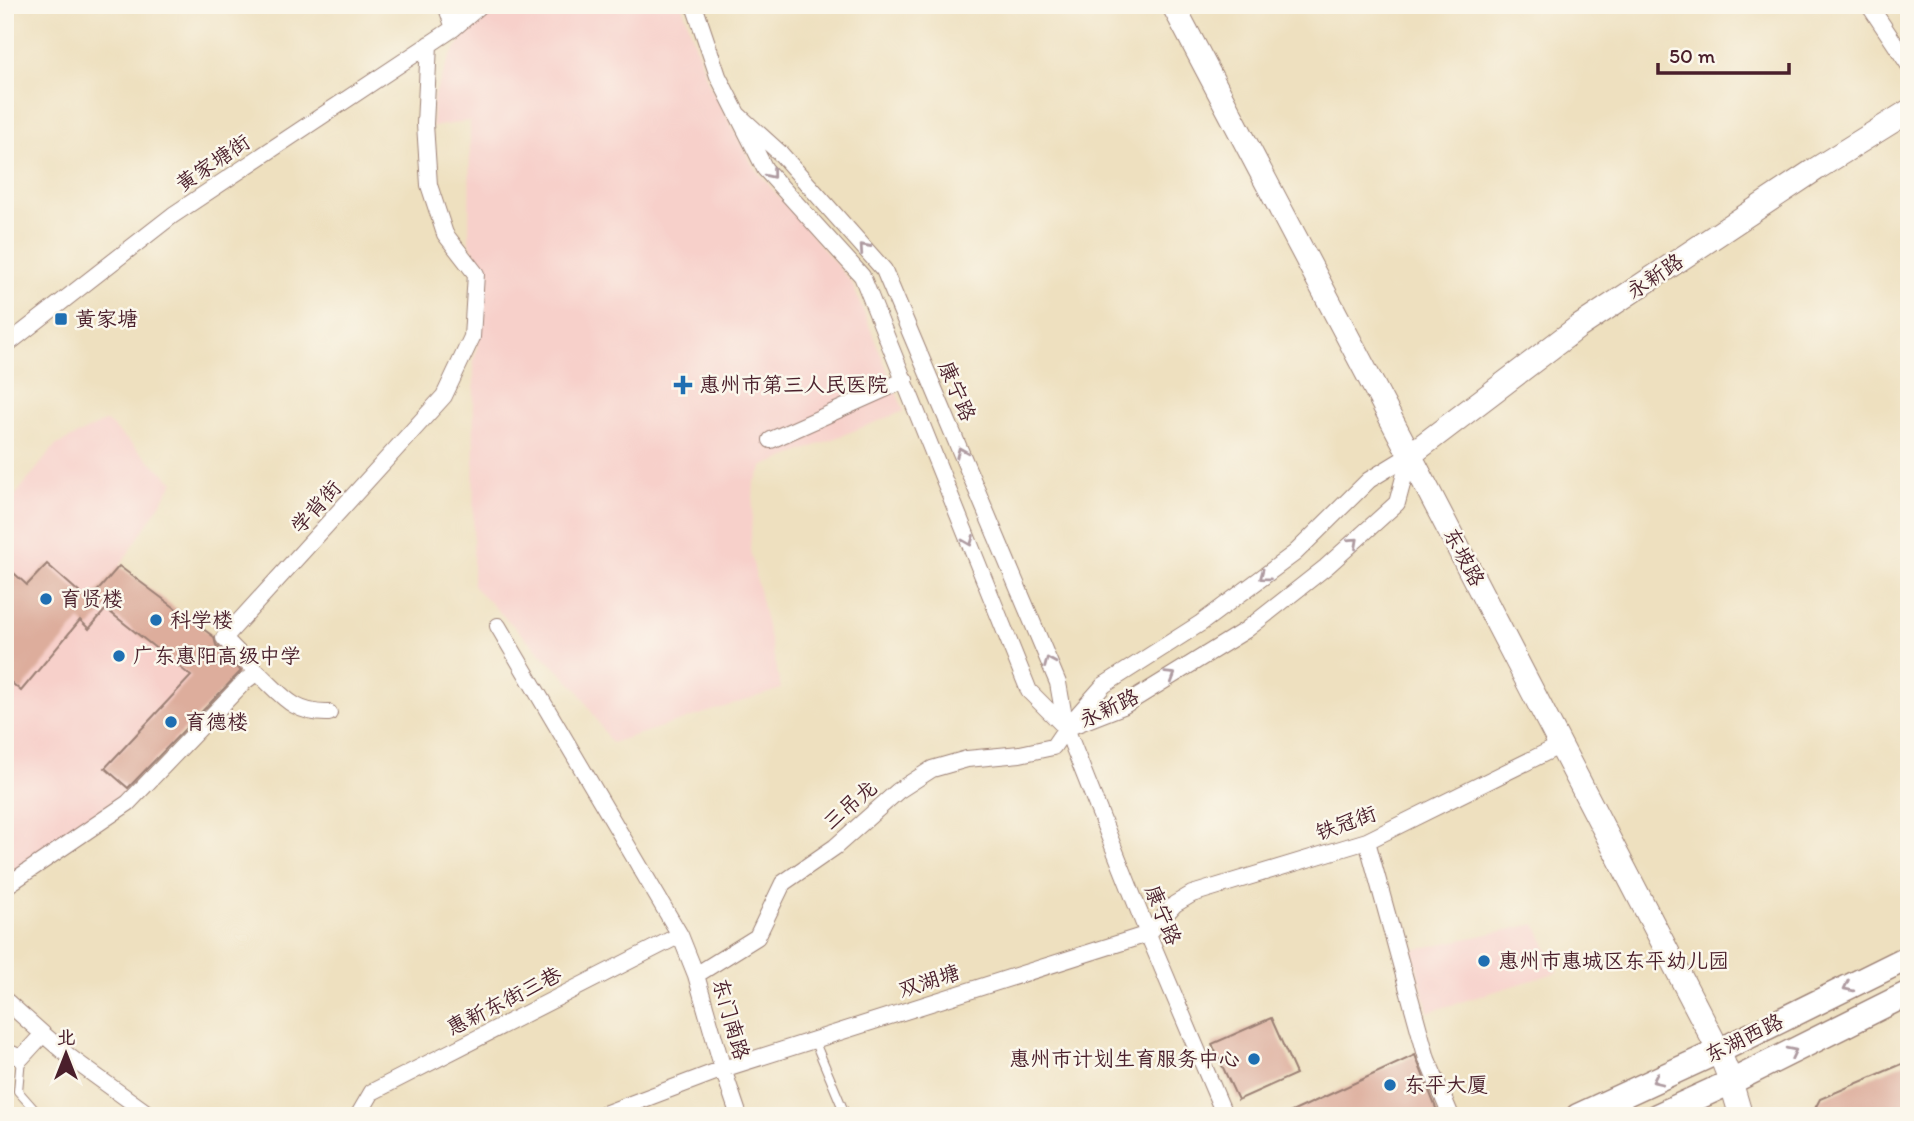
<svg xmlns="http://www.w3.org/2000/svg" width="1914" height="1121" font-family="Itim,'LXGW WenKai TC',sans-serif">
	<rect width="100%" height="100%" fill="#fbf7ec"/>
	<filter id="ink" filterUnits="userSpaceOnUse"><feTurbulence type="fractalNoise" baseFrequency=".0143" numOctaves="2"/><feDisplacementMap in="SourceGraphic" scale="14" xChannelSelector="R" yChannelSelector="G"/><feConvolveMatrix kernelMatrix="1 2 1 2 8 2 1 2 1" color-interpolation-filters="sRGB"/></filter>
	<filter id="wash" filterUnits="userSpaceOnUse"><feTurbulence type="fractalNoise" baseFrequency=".00686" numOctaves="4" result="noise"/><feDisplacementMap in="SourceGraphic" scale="28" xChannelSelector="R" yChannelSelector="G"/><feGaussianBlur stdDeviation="1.57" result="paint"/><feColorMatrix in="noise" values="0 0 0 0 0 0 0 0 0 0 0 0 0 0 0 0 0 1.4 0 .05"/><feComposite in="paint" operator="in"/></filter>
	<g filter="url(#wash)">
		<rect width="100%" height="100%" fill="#eee0bf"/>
		<!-- built -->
		<path fill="#f7d0ca" d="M495 5H682L709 84 754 167 852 283 904 411 764 466 754 483 750 550 781 689 611 743 578 690 473 586 474 359 479 337 483 268 469 242 470 121 432 127 433 98 450 57 476 18Z
			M106 421 174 482 120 566 222 643 244 668 129 790 5 877V508L55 446Z
			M1536 924 1558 972 1428 1012 1412 950Z"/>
		<g id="blocks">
			<!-- building -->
			<path fill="#ddad9c" d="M47 564 89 601 119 566 214 637 216 645 241 671 128 788 105 768 191 676 106 609 89 629 80 620 21 691 5 677V565L27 585Z
				M1271 1018 1296 1074 1238 1100 1212 1044Z
				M1415 1055 1439 1116H1283Z
				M1909 1061V1116H1811L1820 1099Z"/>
		</g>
	</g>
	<g filter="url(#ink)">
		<use href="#blocks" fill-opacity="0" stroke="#9c8075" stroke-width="2"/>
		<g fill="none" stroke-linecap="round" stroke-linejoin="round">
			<!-- lane casing -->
			<g stroke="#9c8075" stroke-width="10">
				<path id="lane" d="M814 1040 846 1116
					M21 1058 18 1091 40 1116"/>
			</g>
			<!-- street casing -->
			<g stroke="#9c8075" stroke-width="18">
				<path id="street" d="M446 5 454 28
					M694 5 718 76 765 169 862 276 1029 691 1066 728
					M1869 5 1909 65
					M737 114 781 154 884 270 1058 683 1066 728 1148 934 1225 1116
					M5 346 173 215 454 28 481 5
					M771 440 905 380
					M498 626 680 935 696 975 723 1069 739 1116
					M257 672C282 695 293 714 329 713
					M1069 727 1123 706 1246 630 1326 567 1397 503 1410 455
					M1367 841 1427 1059 1451 1116
					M5 888 9 884 128 803 244 682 257 672 224 638 444 396 472 337 476 274 445 234 429 185 425 124 429 44
					M696 975 757 937 783 883 835 847 898 791 932 769 967 759 1020 754 1053 747 1066 728 1104 685 1201 623 1295 553 1369 480 1410 455
					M5 1000 43 1034 21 1058 5 1051
					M43 1034 71 1058 151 1116
					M358 1116 372 1092 680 935
					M599 1116 723 1069 1148 934 1175 904 1192 894 1367 841 1561 745"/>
			</g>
			<!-- secondary casing -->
			<g stroke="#9c8075" stroke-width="25">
				<path id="secondary" d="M1173 5 1410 455 1719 1051 1731 1082 1741 1116
					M1410 455 1577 328 1816 169 1909 111"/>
			</g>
			<!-- primary casing -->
			<g stroke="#9c8075" stroke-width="27">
				<path id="primary" d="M1578 1116 1719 1051 1909 957
					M1657 1116 1731 1082 1909 993"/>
			</g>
			<!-- lane -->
			<use href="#lane" stroke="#fff" stroke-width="8"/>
			<!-- street -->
			<use href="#street" stroke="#fff" stroke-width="16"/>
			<!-- secondary -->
			<use href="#secondary" stroke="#fff" stroke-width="23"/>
			<!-- primary -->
			<use href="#primary" stroke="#fff" stroke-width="24"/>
		</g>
		<!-- one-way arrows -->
		<defs><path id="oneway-chevron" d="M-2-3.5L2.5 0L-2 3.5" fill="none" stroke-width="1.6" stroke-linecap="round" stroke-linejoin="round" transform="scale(1.75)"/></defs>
		<g stroke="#ae9aa0">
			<use href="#oneway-chevron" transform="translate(771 174) rotate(51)"/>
			<use href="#oneway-chevron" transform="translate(864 248) rotate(-132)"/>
			<use href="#oneway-chevron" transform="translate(961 452) rotate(-113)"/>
			<use href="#oneway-chevron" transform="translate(969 541) rotate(68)"/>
			<use href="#oneway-chevron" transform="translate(1354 542) rotate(-42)"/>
			<use href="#oneway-chevron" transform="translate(1264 576) rotate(143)"/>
			<use href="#oneway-chevron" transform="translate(1049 662) rotate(-113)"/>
			<use href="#oneway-chevron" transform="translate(1171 676) rotate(-32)"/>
			<use href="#oneway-chevron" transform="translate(1848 987) rotate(154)"/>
			<use href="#oneway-chevron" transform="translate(1792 1052) rotate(-27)"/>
			<use href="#oneway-chevron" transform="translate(1657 1080) rotate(155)"/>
		</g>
	</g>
	<!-- markers -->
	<g fill="#1f6fb2" stroke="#fbf7ec" stroke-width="2.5">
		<rect x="54" y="312" width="14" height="14" rx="3.5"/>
		<path d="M679.5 374.5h7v7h7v7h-7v7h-7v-7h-7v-7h7z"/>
		<circle cx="46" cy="599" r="7"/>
		<circle cx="156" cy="620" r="7"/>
		<circle cx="119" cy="656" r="7"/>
		<circle cx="171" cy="722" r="7"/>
		<circle cx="1484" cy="961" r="7"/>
		<circle cx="1254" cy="1059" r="7"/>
		<circle cx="1390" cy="1085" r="7"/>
	</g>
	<g text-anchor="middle" stroke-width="5" stroke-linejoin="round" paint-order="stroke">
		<!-- street labels -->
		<g font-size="21" fill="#4a1f2b" stroke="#fbf7ec">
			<text transform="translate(213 163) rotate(-34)" y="7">黄家塘街</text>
			<text transform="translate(1655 276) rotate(-34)" y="7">永新路</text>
			<text transform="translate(957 391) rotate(67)" y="7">康宁路</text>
			<text transform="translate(316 507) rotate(-48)" y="7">学背街</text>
			<text transform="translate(1464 557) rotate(62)" y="7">东坡路</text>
			<text transform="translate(1109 708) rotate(-25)" y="7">永新路</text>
			<text transform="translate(850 805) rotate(-41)" y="7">三吊龙</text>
			<text transform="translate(1346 823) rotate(-20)" y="7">铁冠街</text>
			<text transform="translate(1163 915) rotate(68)" y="7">康宁路</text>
			<text transform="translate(929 981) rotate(-18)" y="7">双湖塘</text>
			<text transform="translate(504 1001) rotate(-27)" y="7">惠新东街三巷</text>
			<text transform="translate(731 1019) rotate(74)" y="7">东门南路</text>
			<text transform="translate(1744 1038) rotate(-26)" y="7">东湖西路</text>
		</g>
		<!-- poi labels -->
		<g font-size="21" fill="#4a1f2b" stroke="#fbf7ec" text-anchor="start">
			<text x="75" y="326">黄家塘</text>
			<text x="699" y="392">惠州市第三人民医院</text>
			<text x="60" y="606">育贤楼</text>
			<text x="170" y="627">科学楼</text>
			<text x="133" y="663">广东惠阳高级中学</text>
			<text x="185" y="729">育德楼</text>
			<text x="1498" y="968">惠州市惠城区东平幼儿园</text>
			<text x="1240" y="1066" text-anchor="end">惠州市计划生育服务中心</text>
			<text x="1404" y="1092">东平大厦</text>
		</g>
	</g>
	<!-- margin -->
	<rect width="1914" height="1121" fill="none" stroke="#fbf7ec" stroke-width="28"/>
	<!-- north arrow -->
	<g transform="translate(66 1054)" stroke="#fbf7ec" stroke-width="5" paint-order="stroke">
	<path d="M0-5L12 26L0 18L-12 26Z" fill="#4a1f2b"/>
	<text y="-10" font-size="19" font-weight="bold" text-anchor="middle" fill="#4a1f2b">北</text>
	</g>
	<!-- scale -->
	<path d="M1658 63v10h131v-10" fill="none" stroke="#4a1f2b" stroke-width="3.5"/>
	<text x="1669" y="63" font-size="21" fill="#4a1f2b" stroke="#fbf7ec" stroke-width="5" paint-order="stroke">50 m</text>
</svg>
